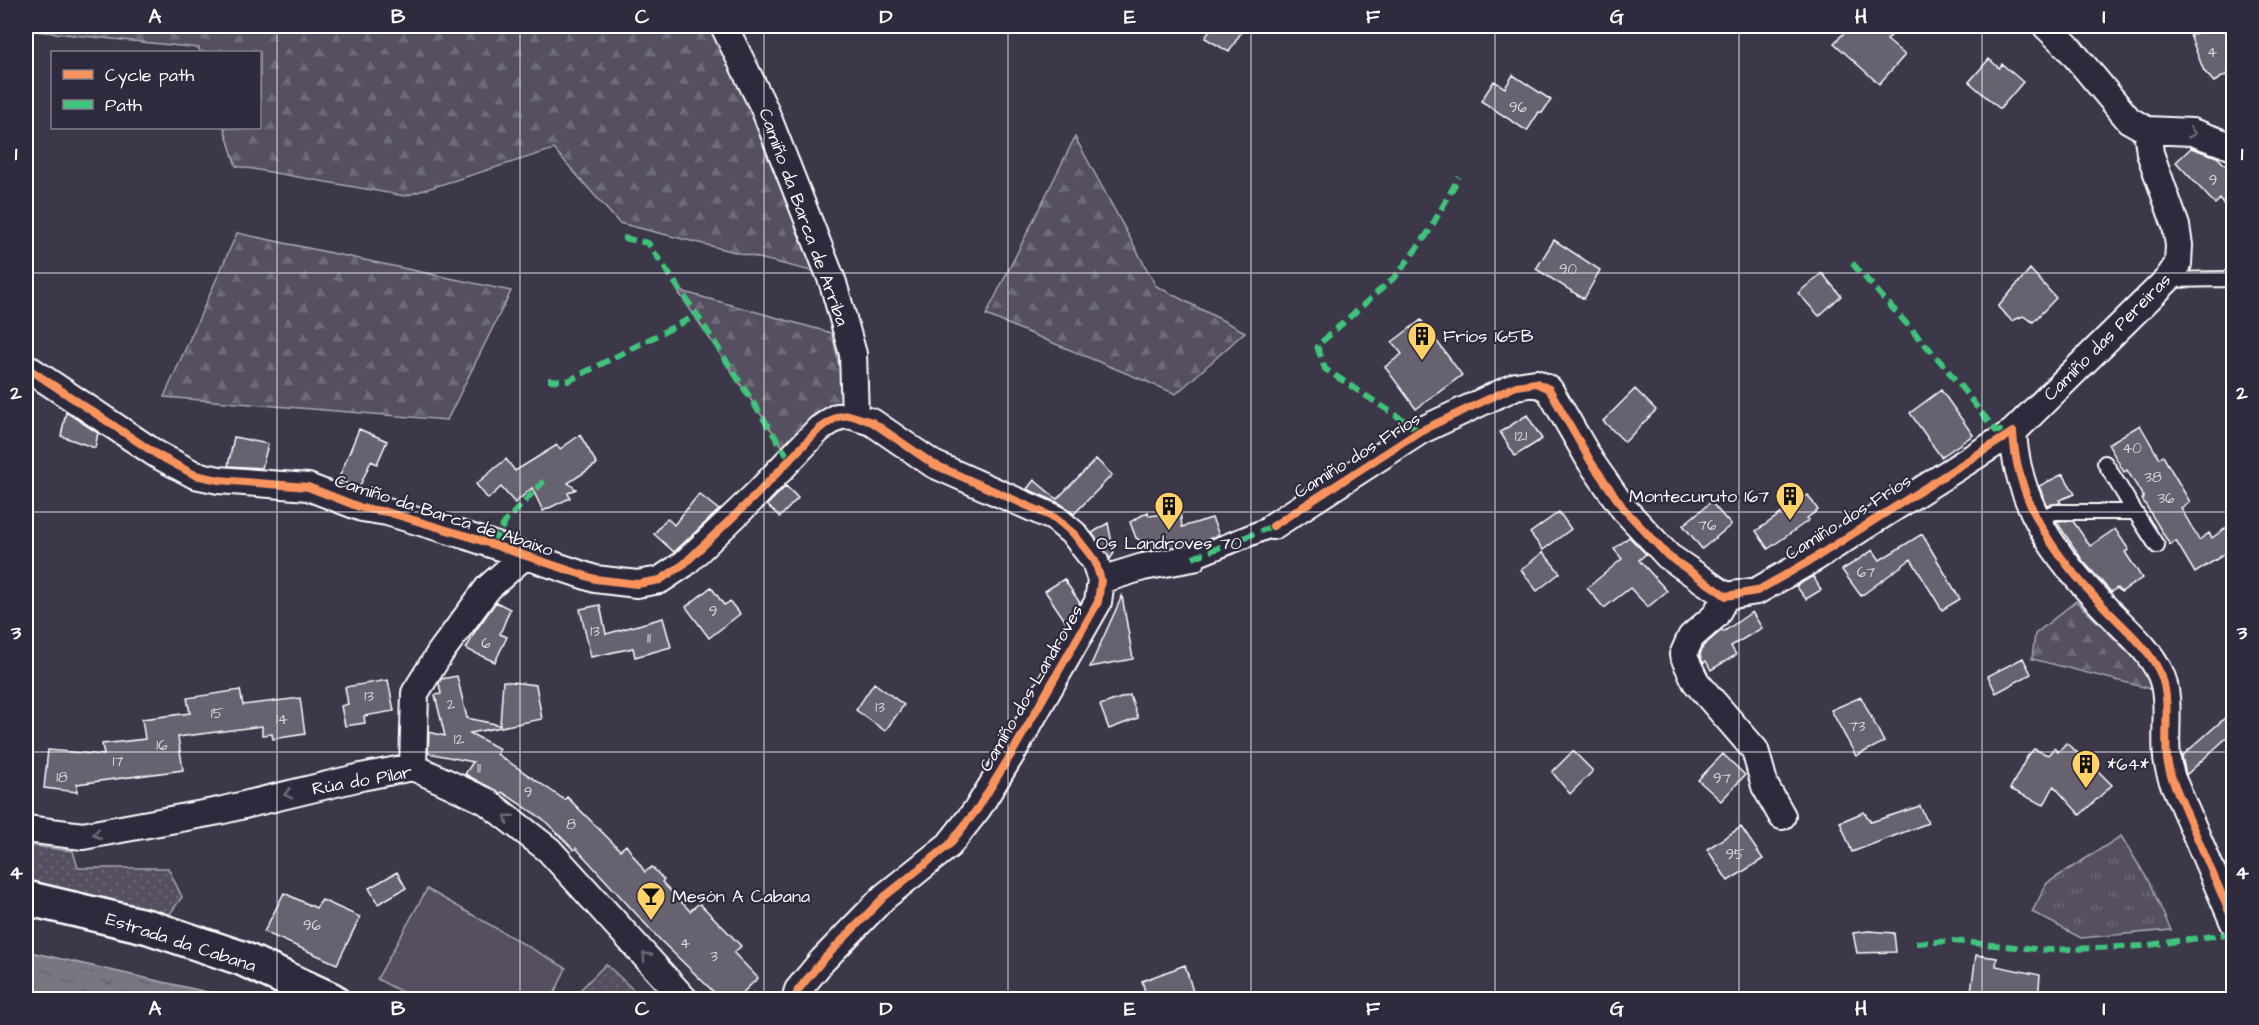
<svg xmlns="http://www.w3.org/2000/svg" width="2259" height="1025" font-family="'Architects Daughter',sans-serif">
	<defs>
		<pattern id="grass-tufts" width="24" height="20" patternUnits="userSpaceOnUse" patternTransform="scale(1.5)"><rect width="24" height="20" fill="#555060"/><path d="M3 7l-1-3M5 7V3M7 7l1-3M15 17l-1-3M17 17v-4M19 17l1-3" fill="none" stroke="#6e6a78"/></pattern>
		<pattern id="forest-firs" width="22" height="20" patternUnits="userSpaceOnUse" patternTransform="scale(1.5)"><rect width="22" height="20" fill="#555060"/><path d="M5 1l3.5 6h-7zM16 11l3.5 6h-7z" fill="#6e6a78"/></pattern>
		<pattern id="park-dots" width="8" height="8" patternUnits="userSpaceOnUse" patternTransform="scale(1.5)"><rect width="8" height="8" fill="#555060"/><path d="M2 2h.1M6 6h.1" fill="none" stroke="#6e6a78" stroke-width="1.8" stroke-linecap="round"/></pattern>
		<pattern id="water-ripples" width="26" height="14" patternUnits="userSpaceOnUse" patternTransform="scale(1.5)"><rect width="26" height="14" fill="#797682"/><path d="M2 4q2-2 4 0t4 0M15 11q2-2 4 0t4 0" fill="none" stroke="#626167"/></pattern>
	</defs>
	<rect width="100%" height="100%" fill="#3c3749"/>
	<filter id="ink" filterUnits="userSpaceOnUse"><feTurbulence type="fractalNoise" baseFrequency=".0167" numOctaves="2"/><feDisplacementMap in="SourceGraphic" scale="12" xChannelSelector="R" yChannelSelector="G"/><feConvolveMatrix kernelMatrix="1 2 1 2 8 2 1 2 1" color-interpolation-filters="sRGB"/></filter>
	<g filter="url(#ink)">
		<!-- grass -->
		<path fill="url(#grass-tufts)" stroke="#aaa8b0" stroke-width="1.5" d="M2121 836 2148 880 2171 930 2081 938 2032 912 2047 883Z"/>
		<!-- forest -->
		<path fill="url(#forest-firs)" stroke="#aaa8b0" stroke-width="1.5" d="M26 26H720L815 272 619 223 554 149 405 196 236 166 224 128H260V52H200L199 48 26 30Z
			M1075 137 1156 286 1245 332 1176 394 986 315Z
			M237 233 511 291 447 420 164 397Z
			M677 290 832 333 847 402 784 449Z
			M2076 601 2145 669 2155 690 2032 659 2035 634Z"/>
		<!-- park -->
		<path fill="url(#park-dots)" stroke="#aaa8b0" stroke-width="1.5" d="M26 845 73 851 78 868H168L182 897 165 921 26 887Z
			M606 964 643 999H571Z"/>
		<!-- garden -->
		<path fill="#555060" stroke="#aaa8b0" stroke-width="1.5" d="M427 889 566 968 552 999H415L377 979Z"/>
		<!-- water -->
		<path fill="url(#water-ripples)" stroke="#afadb4" stroke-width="1.5" d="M26 951 207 992 223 999H26Z"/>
		<!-- building -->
		<path fill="#666270" stroke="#fff" stroke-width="1.5" d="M1212 26H1245L1229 52 1205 38Z
			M1851 26H1900L1887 40 1905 55 1879 84 1834 43Z
			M2216 26H2234V70L2214 82 2204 71 2190 35Z
			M1989 59 1999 68 2002 64 2023 82 2000 109 1969 82Z
			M1513 75 1551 100 1542 113 1539 112 1527 131 1481 101 1494 81 1505 88Z
			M2191 148 2217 157 2234 174V216L2220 199 2215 204 2176 162Z
			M1554 240 1600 270 1584 299 1536 269Z
			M2030 269 2056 298 2033 322 2023 316 2012 321 1998 307Z
			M1822 273 1841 296 1819 316 1798 293Z
			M1421 320 1462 375 1416 409 1385 367 1402 354 1392 342Z
			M1635 389 1656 410 1625 442 1603 421Z
			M1941 390 1973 435 1941 457 1910 413Z
			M66 412 98 433 95 448 61 436Z
			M1527 415 1542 439 1515 456 1500 432Z
			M2140 425 2159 458 2163 456 2190 502 2181 508 2199 540 2209 533 2212 538 2234 522V548L2195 573 2176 541 2170 545 2142 499 2144 498 2127 470 2124 472 2108 444Z
			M359 429 387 441 377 464 371 461 359 488 338 480Z
			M580 435 597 464 568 483 576 489 568 493 570 498 543 511 532 488 515 503 501 487 488 499 476 484 506 459 515 471 557 445 560 449Z
			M234 437 268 444 262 468 228 466Z
			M1096 459 1112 475 1074 514 1061 504 1027 489 1034 480 1057 499Z
			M2063 474 2075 494 2059 500 2061 503 2047 505 2039 486Z
			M786 486 798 498 780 517 767 505Z
			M699 494 719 510 674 552 654 534 667 518 674 525Z
			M1808 495 1818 510 1807 518 1809 520 1768 549 1756 531Z
			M1711 502 1731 525 1702 549 1683 525Z
			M1148 512 1149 516 1180 512 1182 527 1212 518 1219 535 1196 544 1141 552 1145 543 1136 538 1130 522Z
			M1559 512 1571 529 1543 550 1530 533Z
			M2056 521H2073L2090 546 2115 529 2129 550 2125 552 2142 578 2121 592 2117 588 2111 592 2083 561Z
			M1108 523 1114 553 1110 559 1092 533Z
			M1922 534 1960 599 1942 610 1911 559 1861 596 1842 570 1873 550 1880 560Z
			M1629 537 1646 554 1639 560 1667 591 1648 607 1630 588 1604 608 1587 588 1622 559 1614 549Z
			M1543 552 1560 573 1537 591 1521 570Z
			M1813 576 1821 590 1806 599 1796 586Z
			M1064 579 1080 603 1068 625 1045 591Z
			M711 587 724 605 730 602 740 614 709 638 686 607Z
			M1122 596 1133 659 1090 667Z
			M496 602 510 609 500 634 507 637 495 662 466 649 476 630Z
			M600 605 606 634 663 618 671 647 635 657 633 648 591 657 580 609Z
			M1752 612 1762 628 1731 646 1736 655 1711 670 1706 661 1703 663 1700 655 1703 646 1722 630 1723 632Z
			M2023 658 2031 674 1996 693 1988 676Z
			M457 676 467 718 500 725 503 681 536 685 542 719 470 733 500 749 497 754 565 800 567 797 620 850 626 845 645 872 652 867 664 880 662 882 690 911 699 903 725 929 741 946 734 953 758 978 736 999H721L661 941 576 848 574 850 543 819 502 792 501 794 465 774 473 762 428 753 429 732 445 736 435 695 441 694 439 683 441 679Z
			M388 680 394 711 364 716 365 723 345 726 341 706 348 704 345 687Z
			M874 683 904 705 885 731 856 710Z
			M240 690 243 705 300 698 305 734 273 739 272 734 262 735V726L178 737 183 770 77 784V792L44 788 48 750 104 755 102 744 145 739 142 719 190 713 187 698Z
			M1130 695 1138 718 1109 729 1100 705Z
			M1861 697 1884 742 1856 756 1831 710Z
			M2234 710V731L2186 775 2182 756Z
			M2066 743 2091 764 2112 785 2080 815 2054 786 2044 805 2010 789 2027 757 2034 749 2048 755 2054 748 2058 752Z
			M1573 751 1593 771 1570 794 1552 772Z
			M1723 754 1745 775 1721 801 1698 780Z
			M1920 806 1928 823 1852 852 1840 822 1864 812 1871 822Z
			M1741 827 1763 859 1728 881 1707 849Z
			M397 872 406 888 378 904 369 888Z
			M284 893 316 908 322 900 360 917 337 964 264 932Z
			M1869 931 1894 933 1896 952 1857 953 1853 933Z
			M1976 955 1997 958 1996 966 2040 975 2038 999H1970Z
			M1185 965 1194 995 1178 999H1147L1142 981Z"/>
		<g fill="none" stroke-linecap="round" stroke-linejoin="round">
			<!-- service casing -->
			<g stroke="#fff" stroke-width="18">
				<path id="service" d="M2167 280 2229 279 2234 281
					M2105 463 2135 512
					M2036 519 2055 512H2135L2157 546"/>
			</g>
			<!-- pedestrian casing -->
			<g stroke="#fff" stroke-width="24">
				<path id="pedestrian" d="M1193 558 1273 526"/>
			</g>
			<!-- minor casing -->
			<g stroke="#fff" stroke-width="30">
				<path id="minor" d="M724 26 764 108 833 283 853 354 855 416
					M2046 26 2068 47 2129 120 2147 130 2192 132 2234 147
					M26 367 156 454 195 475 219 480 308 487 362 508 387 512 467 536 595 579 637 584 660 580 684 564 757 494 819 429 837 417 849 415 872 422 933 464 1055 518 1074 534 1095 561 1101 580 1098 602 1012 753 978 808 949 845 884 897 822 961 798 990 795 1000
					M2013 432 2167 280 2178 264 2179 245 2176 226 2150 153 2147 130
					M1273 526 1420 431 1516 386 1536 383 1549 389 1591 462 1624 509 1668 556 1726 596 1757 591 1813 559 2013 432C2017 504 2056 558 2106 609 2125 629 2150 649 2161 675 2171 700 2164 731 2167 757 2167 764 2170 772 2172 779L2234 923
					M1101 580 1143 567 1193 558
					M1726 596 1715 616 1691 637 1683 655 1696 682 1755 750 1765 786 1782 816
					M413 767 415 693 440 653 488 588 524 556
					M26 829 83 836 219 811 361 777 413 767 486 801 549 850 685 1000"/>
			</g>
			<!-- secondary casing -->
			<g stroke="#fff" stroke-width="38">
				<path id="secondary" d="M26 898 149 927 241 958 332 1000"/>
			</g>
			<!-- service -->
			<use href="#service" stroke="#2f2a3d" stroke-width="14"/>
			<!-- pedestrian -->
			<use href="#pedestrian" stroke="#2f2a3d" stroke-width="20"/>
			<!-- minor -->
			<use href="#minor" stroke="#2f2a3d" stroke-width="26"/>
			<!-- secondary -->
			<use href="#secondary" stroke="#2f2a3d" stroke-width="33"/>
			<!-- quiet -->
			<path stroke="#40c37c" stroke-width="6" stroke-dasharray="12 6" stroke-linecap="butt" d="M623 238 648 243 697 315 790 460
				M1852 263 1941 362 1996 431H2012
				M548 380 568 381 697 315
				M1420 431 1325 369 1317 346 1397 275 1428 233 1459 177
				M491 544 506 521 544 481
				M1193 558 1273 526
				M1916 943 1953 941 2046 950 2142 946 2234 933"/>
			<!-- cycleway casing -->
			<g stroke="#2f2a3d" stroke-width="11">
				<path id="cycleway" d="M26 367 156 454 195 475 219 480 308 487 362 508 387 512 467 536 595 579 637 584 660 580 684 564 757 494 819 429 837 417 849 415 872 422 933 464 1055 518 1074 534 1095 561 1101 580 1098 602 1012 753 978 808 949 845 884 897 822 961 798 990 795 1000
					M1273 526 1420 431 1516 386 1536 383 1549 389 1591 462 1624 509 1668 556 1726 596 1757 591 1813 559 2013 432C2017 504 2056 558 2106 609 2125 629 2150 649 2161 675 2171 700 2164 731 2167 757 2167 764 2170 772 2172 779L2234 923"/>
			</g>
			<!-- cycleway -->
			<use href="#cycleway" stroke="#f8935d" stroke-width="8"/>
		</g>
		<!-- one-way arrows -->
		<defs><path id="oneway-chevron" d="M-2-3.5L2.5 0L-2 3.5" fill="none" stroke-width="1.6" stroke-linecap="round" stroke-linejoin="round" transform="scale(1.5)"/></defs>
		<g stroke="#6d6a77">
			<use href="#oneway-chevron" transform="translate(2192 133) rotate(11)"/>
			<use href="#oneway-chevron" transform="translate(288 794) rotate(166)"/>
			<use href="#oneway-chevron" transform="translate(508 818) rotate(-142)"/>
			<use href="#oneway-chevron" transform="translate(97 834) rotate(170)"/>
			<use href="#oneway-chevron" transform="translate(646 956) rotate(-132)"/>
		</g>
	</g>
	<!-- grid -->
	<path fill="none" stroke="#fff" stroke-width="1.5" stroke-opacity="0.55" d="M277 26V1000M520 26V1000M764 26V1000M1008 26V1000M1251 26V1000M1495 26V1000M1739 26V1000M1982 26V1000M26 273H2234M26 512H2234M26 752H2234"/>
	<!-- icons -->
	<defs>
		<g id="building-pin" transform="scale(1.5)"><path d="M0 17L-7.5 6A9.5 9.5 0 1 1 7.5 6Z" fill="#ffd166" stroke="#2f2a3d"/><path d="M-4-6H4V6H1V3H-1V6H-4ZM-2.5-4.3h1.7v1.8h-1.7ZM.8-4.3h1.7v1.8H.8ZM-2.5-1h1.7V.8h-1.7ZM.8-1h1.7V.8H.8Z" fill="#111"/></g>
		<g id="bar-pin" transform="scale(1.5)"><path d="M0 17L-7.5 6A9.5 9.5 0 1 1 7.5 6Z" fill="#ffd166" stroke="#2f2a3d"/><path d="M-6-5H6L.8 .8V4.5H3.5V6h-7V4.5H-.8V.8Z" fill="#111"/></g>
	</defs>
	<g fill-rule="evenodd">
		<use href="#building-pin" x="1422" y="336"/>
		<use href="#building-pin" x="1790" y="496"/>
		<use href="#building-pin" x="1169" y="506"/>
		<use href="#building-pin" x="2086" y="764"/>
		<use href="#bar-pin" x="651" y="896"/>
	</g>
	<g text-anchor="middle" stroke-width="4.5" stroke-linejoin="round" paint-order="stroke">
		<!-- number labels -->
		<g font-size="15" fill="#d9d8db">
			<text x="2212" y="57">4</text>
			<text x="1518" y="112">96</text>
			<text x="2213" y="185">9</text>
			<text x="1568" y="274">90</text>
			<text x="1521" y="441">121</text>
			<text x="2132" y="453">40</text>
			<text x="2153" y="482">38</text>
			<text x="2166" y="503">36</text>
			<text x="1707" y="530">76</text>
			<text x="1866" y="577">67</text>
			<text x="713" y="616">9</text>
			<text x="595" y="636">13</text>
			<text x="649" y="643">11</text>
			<text x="486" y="648">6</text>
			<text x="369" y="701">13</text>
			<text x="451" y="709">2</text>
			<text x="880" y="712">13</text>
			<text x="217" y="718">15</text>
			<text x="282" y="724">14</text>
			<text x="1857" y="731">73</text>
			<text x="459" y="744">12</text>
			<text x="162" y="750">16</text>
			<text x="118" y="766">17</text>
			<text x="479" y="773">11</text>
			<text x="62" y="782">18</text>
			<text x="1722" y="783">97</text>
			<text x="528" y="797">9</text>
			<text x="571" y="829">8</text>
			<text x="1735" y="859">95</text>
			<text x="312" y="930">96</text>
			<text x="685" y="948">4</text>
			<text x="714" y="961">3</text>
		</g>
		<!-- street labels -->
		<g font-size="18" fill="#fff" stroke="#2f2a3d">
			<text transform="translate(804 217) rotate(70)" y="6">Camiño da Barca de Arriba</text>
			<text transform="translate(2107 337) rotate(-45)" y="6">Camiño das Pereiras</text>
			<text transform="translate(1357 455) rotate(-32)" y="6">Camiño dos Fríos</text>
			<text transform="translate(444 515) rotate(18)" y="6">Camiño da Barca de Abaixo</text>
			<text transform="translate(1848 517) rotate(-32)" y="6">Camiño dos Fríos</text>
			<text transform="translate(1031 688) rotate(-60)" y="6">Camiño dos Landroves</text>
			<text transform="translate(362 780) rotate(-10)" y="6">Rúa do Pilar</text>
			<text transform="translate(181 942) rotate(18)" y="6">Estrada da Cabana</text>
		</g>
		<!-- poi labels -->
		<g font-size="18" fill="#fff" stroke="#2f2a3d" text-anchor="start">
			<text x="1443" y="342">Fríos 165B</text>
			<text x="1769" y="502" text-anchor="end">Montecuruto 167</text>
			<text x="1169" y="549" text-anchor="middle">Os Landroves 70</text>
			<text x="2107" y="770">*64*</text>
			<text x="672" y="902">Mesón A Cabana</text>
		</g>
	</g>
	<!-- margin -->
	<rect width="2259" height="1025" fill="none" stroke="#2f2a3d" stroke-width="66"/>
	<!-- legend -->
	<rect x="51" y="51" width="210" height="78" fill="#2f2a3d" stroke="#827f8b" stroke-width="1.5"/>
	<rect x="63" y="70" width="30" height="9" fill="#f8935d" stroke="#827f8b" stroke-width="1.5"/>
	<text x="105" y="81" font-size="18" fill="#ffffff">Cycle path</text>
	<rect x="63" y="100" width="30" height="9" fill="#40c37c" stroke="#827f8b" stroke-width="1.5"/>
	<text x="105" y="111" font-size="18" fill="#ffffff">Path</text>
	<rect x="33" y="33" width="2193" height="959" fill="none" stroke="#fff" stroke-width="2"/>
	<g font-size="20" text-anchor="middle" font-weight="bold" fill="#fff">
		<text x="155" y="23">A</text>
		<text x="398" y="23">B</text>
		<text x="642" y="23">C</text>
		<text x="886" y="23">D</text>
		<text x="1130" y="23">E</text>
		<text x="1373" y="23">F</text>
		<text x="1617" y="23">G</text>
		<text x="1861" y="23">H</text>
		<text x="2104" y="23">I</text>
		<text x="16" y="160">1</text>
		<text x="2242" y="160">1</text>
		<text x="16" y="399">2</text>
		<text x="2242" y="399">2</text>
		<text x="16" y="639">3</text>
		<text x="2242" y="639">3</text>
		<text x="16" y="879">4</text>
		<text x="2242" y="879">4</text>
		<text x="155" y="1015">A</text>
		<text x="398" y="1015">B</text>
		<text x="642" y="1015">C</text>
		<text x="886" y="1015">D</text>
		<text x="1130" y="1015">E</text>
		<text x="1373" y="1015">F</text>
		<text x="1617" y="1015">G</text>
		<text x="1861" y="1015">H</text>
		<text x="2104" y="1015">I</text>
	</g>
</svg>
